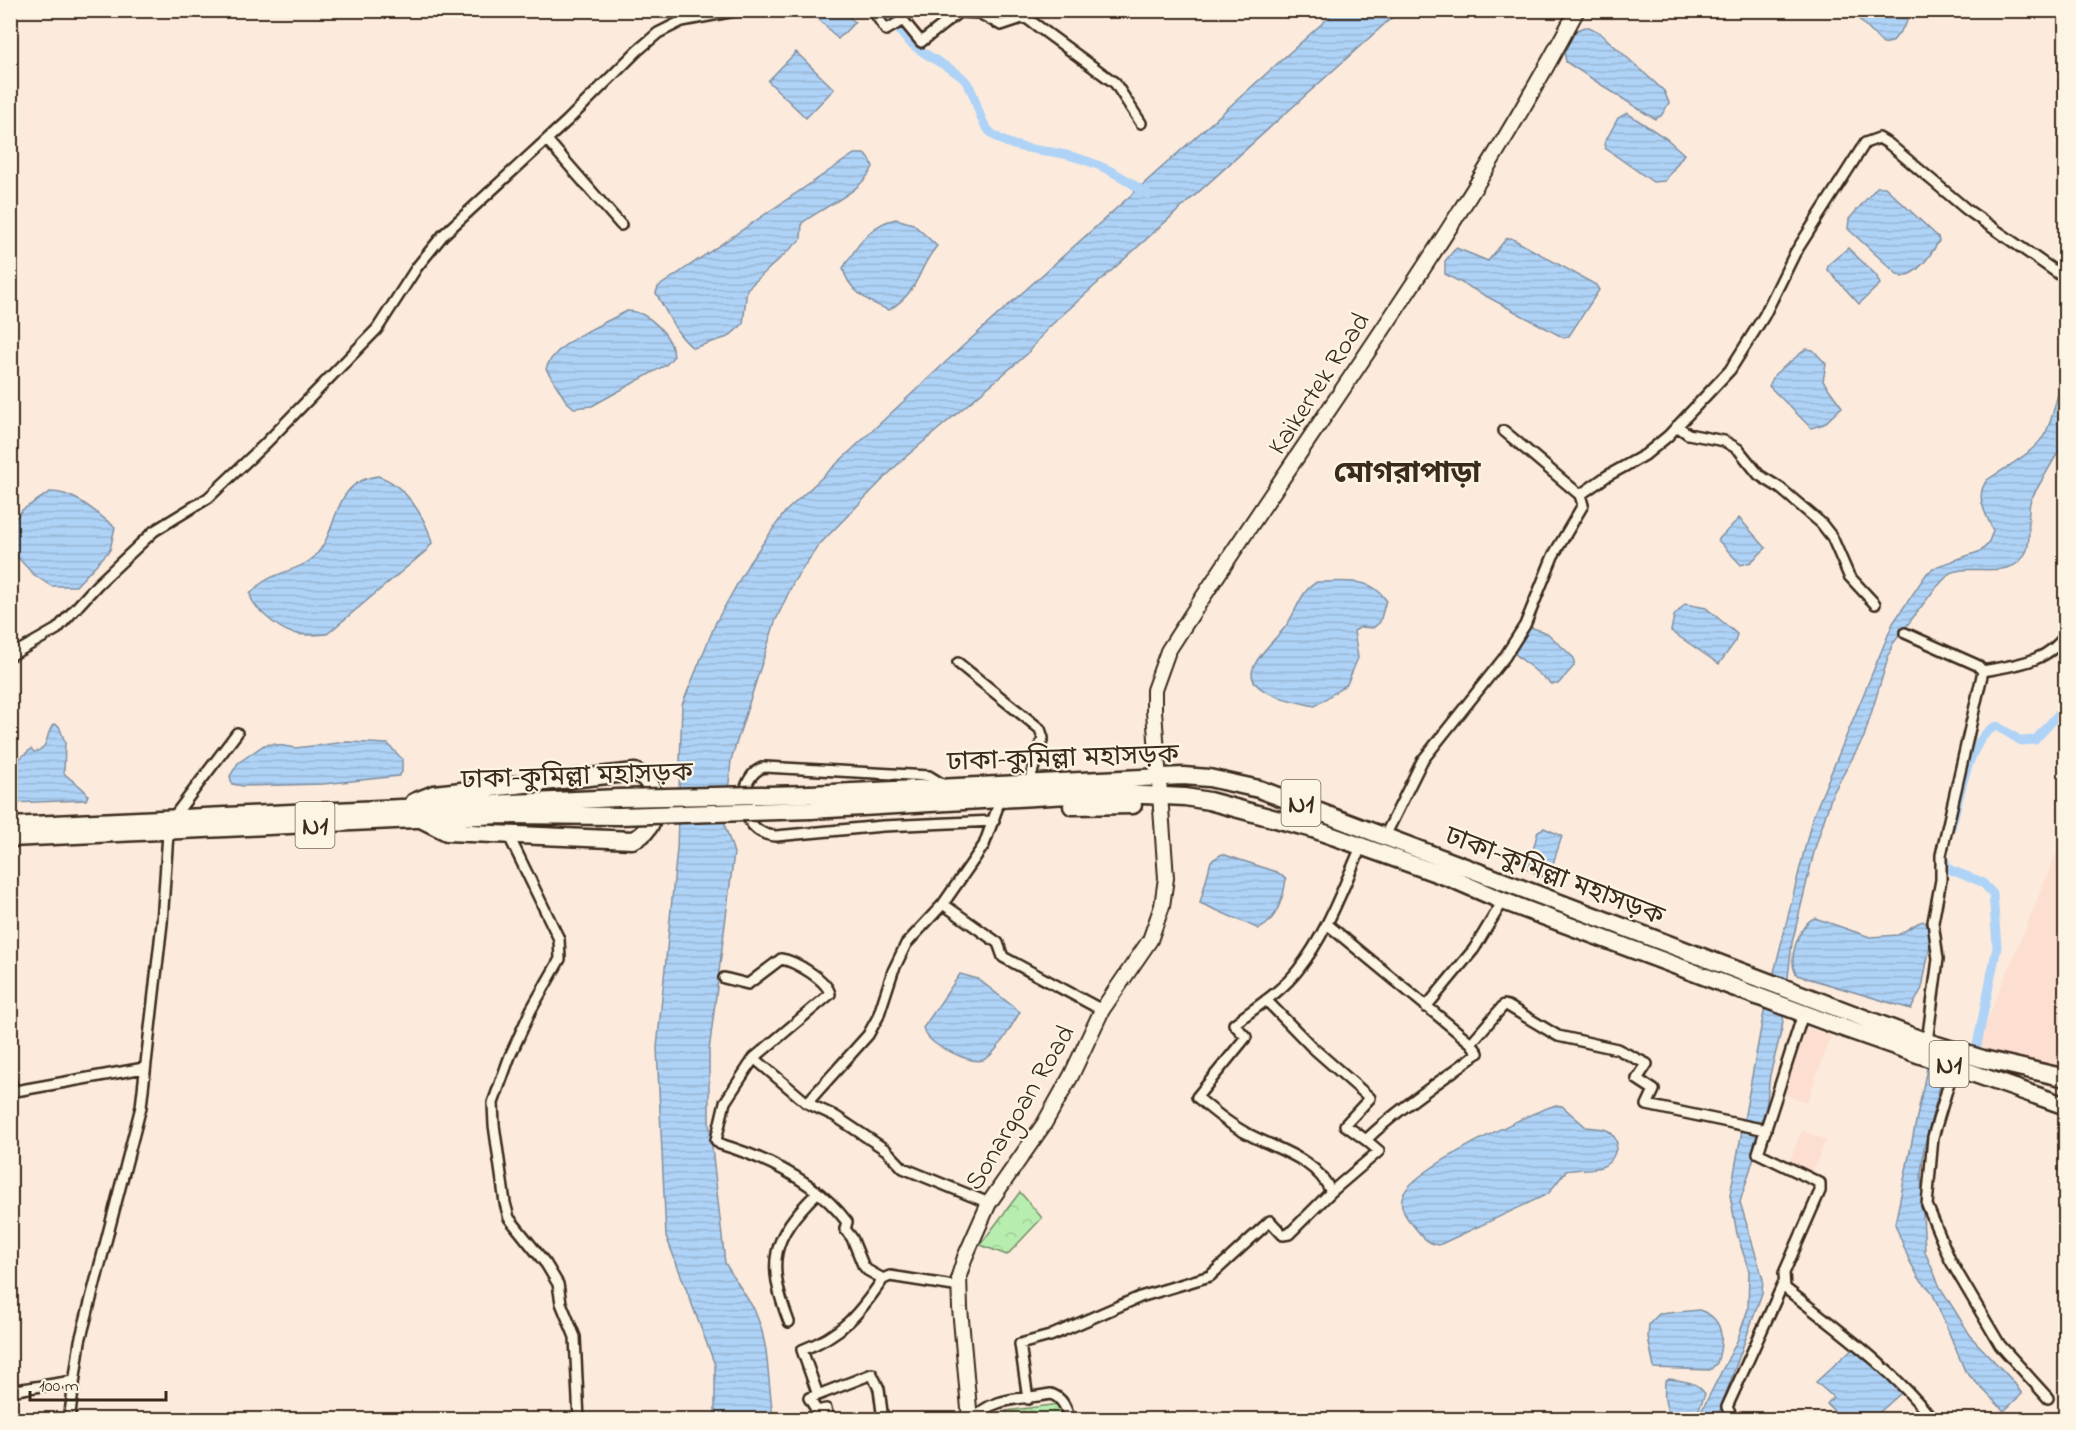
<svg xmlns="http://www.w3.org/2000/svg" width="2076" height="1430" font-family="'Indie Flower','Noto Sans Bengali',sans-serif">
	<defs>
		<pattern id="forest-crowns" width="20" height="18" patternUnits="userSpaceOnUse" patternTransform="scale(1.5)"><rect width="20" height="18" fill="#b7eeb0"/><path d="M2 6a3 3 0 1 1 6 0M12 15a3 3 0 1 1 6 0" fill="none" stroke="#9ecc97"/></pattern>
		<pattern id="water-rules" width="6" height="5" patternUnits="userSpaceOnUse" patternTransform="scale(1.5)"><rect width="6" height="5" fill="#afd3f7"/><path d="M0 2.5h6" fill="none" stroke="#97b5d3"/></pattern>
	</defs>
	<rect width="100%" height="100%" fill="#fcebdc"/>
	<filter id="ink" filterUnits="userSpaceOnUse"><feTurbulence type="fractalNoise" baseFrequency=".0167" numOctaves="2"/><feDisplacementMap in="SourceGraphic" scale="12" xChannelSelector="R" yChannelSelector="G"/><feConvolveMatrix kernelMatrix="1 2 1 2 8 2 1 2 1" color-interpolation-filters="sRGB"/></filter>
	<g filter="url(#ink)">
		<!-- built -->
		<path fill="#fcdfd1" d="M2065 832V1075L1977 1045Z
			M1800 1025 1831 1036 1807 1103 1776 1092Z
			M1802 1130 1826 1140 1812 1174 1788 1164Z"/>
		<!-- forest -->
		<path fill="url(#forest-crowns)" stroke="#798c67" stroke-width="1.5" d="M1020 1192 1042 1218 1007 1255 980 1245Z
			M1059 1404 1064 1419H1008L1006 1411Z"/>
		<!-- water -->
		<path fill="url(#water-rules)" stroke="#818fa0" stroke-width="1.5" d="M814 10 843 11 855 22 838 39 812 12Z
			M1336 11H1399L1048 328 1026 355 902 460 818 546 794 581 775 622 731 760 725 826 734 853 709 1051V1121L725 1263 754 1309 761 1327 766 1350 773 1419H715V1365L666 1236 657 1048 677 849 682 705 716 622 749 563 785 512 963 346Z
			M1851 11H1897L1907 20 1906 24 1892 42 1883 44Z
			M1589 27 1599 32 1664 91 1669 103 1661 116 1655 119 1645 113 1566 62 1564 51C1569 39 1575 26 1589 27Z
			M796 52 834 89 806 118 768 81Z
			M1627 113 1667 139 1684 154 1665 181 1653 182 1605 148 1604 144 1618 118Z
			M854 154H864L870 159 873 167C860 194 825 205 802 223L801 239 747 289 743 324 728 337 693 348C675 334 667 312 656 293L658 287Z
			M1877 187H1885L1938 237 1939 241C1930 256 1919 273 1902 277L1897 274 1848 229 1849 219Z
			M896 219 913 224 937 246C916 270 922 289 889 310 869 303 847 289 843 268 858 246 868 225 896 219Z
			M1511 238 1596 285 1599 290 1569 336 1564 338 1445 274V261L1456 248 1488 261 1506 239Z
			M1848 248 1876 275 1880 284 1859 304 1827 269 1829 264Z
			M627 311C648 310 672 336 674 356L666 365 592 406 574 408 566 401 546 369C554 343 603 324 627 311Z
			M1806 349 1813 350 1826 364 1823 381 1842 407 1824 424 1811 428 1769 386 1775 374Z
			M2065 374 2064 442 2031 499C2025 517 2032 536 2027 550 2014 583 1973 562 1950 573L1934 590 1892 645 1864 737 1832 795 1815 848 1792 943 1782 1028 1770 1075 1764 1125 1740 1202 1763 1279 1762 1293 1717 1419 1697 1420 1737 1341 1748 1309 1749 1271 1737 1234 1730 1195 1763 1017 1812 819 1893 623 1927 573 1938 566 1981 551 1988 544 1993 531C1986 513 1974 497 1987 480 2006 467 2035 453 2046 432 2055 414 2056 393 2065 374Z
			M378 476C404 484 426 517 432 543L426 551 327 634C315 635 304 636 292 633 279 629 252 608 250 594 270 570 297 573 313 558 341 532 329 482 378 476Z
			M50 492C76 492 95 512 115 527L110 550 76 586H51L33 574 11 550V524L22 510Z
			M1739 518 1766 548 1751 562 1741 565 1718 540Z
			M1317 582C1343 582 1371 576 1386 600L1380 622 1373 628 1361 627 1354 631 1358 658 1347 684 1315 706C1298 702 1241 694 1254 666 1261 651 1276 639 1286 626 1297 611 1300 591 1317 582Z
			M1685 604 1706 608 1737 634 1735 642 1719 664 1671 631 1674 616Z
			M1530 627 1547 633 1574 658V666L1558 684H1551L1513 652Z
			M54 724 59 726 65 742 64 773C72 782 82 785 88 795L86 800 11 803V766L31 749 34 752C51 748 44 734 54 724Z
			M347 742 388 744 402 759V772L399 776 323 784 243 786 232 784 230 776 238 763 264 745 273 744 295 748Z
			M1544 828 1562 836 1549 876 1545 878 1528 869 1538 831Z
			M1222 854 1277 872 1286 879C1284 896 1276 922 1259 929L1200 903 1211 861Z
			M1815 918 1870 937 1898 935 1918 923 1923 921 1933 929 1922 988 1911 1009 1797 975C1786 962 1799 923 1815 918Z
			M960 974 978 979 1020 1012C1013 1023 996 1056 983 1060 974 1063 959 1056 951 1052 939 1047 928 1041 923 1028Z
			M1928 1063 1944 1071 1924 1148 1921 1176 1925 1252 1940 1287 1972 1338 2013 1381 2022 1394 2004 1411 1965 1371 1932 1292 1919 1278 1909 1260 1895 1224Z
			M1556 1105 1562 1106 1586 1127C1601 1129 1611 1126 1617 1143 1613 1177 1587 1166 1566 1171L1548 1194 1439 1245C1425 1244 1419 1232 1411 1223 1404 1215 1398 1203 1404 1193 1418 1167 1526 1114 1556 1105Z
			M1699 1310C1725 1318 1724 1340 1717 1363L1710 1370 1654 1368 1648 1337 1649 1324 1659 1314Z
			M1854 1347 1898 1384 1901 1393 1872 1419H1842L1827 1404 1833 1397 1816 1382Z
			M1669 1379C1683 1381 1697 1381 1705 1394L1695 1419 1672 1418C1664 1406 1664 1396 1665 1382Z"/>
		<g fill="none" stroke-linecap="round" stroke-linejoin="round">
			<!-- canal -->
			<path stroke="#afd3f7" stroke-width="9" d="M885 10 891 18
				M897 27C912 51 936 58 958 74 980 89 973 120 995 136 1016 151 1046 149 1071 156 1101 164 1123 176 1148 195
				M1951 828C1959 801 1969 735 1997 726L2021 741 2035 740 2066 706
				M1943 856 1948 869 1982 882 1993 894 1997 947 1977 1045"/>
			<!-- street casing -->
			<g stroke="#3b2a1e" stroke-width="14">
				<path id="street" d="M873 10 886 30 903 20 921 42 959 12 979 13 1001 25 1025 17 1115 83 1141 123
					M547 140 621 225
					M1677 426 1688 434 1724 441 1738 449 1759 475 1780 488 1821 523 1832 537 1849 576 1875 604
					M1580 495 1607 476 1645 455 1668 436 1730 370 1764 316 1795 253 1865 143 1879 138 1889 144 1966 209 2066 279
					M1905 633 1977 665 1983 671 1941 855V880L1933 922 1938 959 1927 1042
					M10 656 57 629 97 585 154 531 208 498 265 444 377 329 417 267 443 235 567 121 637 51 658 33 682 21 740 10
					M958 663 1040 729 1043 738 1029 782
					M1983 671C2014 665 2048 663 2066 634
					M947 787 929 776 765 767C736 774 735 834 776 836L883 826 994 821
					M172 819 237 733
					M508 834 559 939 560 959 531 1010 510 1056 493 1103 494 1125 505 1203 509 1218 546 1264 558 1284 561 1303 575 1337 579 1420
					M1385 836 1422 761 1504 658 1525 625 1553 556 1583 505 1580 495 1504 431
					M943 904 998 943 1003 957 1102 1010
					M1327 924 1471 1043 1478 1053C1440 1082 1400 1107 1366 1140L1379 1151 1331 1192
					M724 978 748 984 781 959C795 961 827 980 830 994L754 1058 807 1103 835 1116 886 1150 903 1168 989 1203
					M1266 1000 1312 1047 1370 1098 1345 1125 1366 1140
					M1426 1007 1474 949 1503 901
					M1803 1014 1758 1153 1820 1183V1191L1784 1273 1785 1288C1839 1331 1889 1365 1933 1420
					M1471 1043 1504 1005 1508 1006 1558 1036 1617 1049 1647 1064 1637 1079 1654 1090 1647 1105 1766 1130
					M754 1058 725 1102 716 1140 720 1144C766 1158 817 1182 847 1222L845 1229 852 1238 863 1265 867 1270 883 1279C859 1314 842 1335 802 1350L818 1395 809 1398 817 1411 826 1409 829 1420
					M1954 1066 1933 1137 1927 1205 1950 1260 2000 1345 2048 1398
					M10 1079 13 1092
					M10 1092 144 1068
					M807 1103 868 1035 878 1017 893 971 906 944 943 904 984 845 997 809
					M883 1279 890 1276 960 1287
					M789 1322C766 1262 771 1238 817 1193
					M10 1391 73 1381
					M818 1395 872 1374 879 1389 883 1420
					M1028 1399 1020 1344 1050 1336 1140 1297 1210 1276 1270 1221 1283 1235 1289 1234 1331 1192C1317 1159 1279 1150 1250 1135 1231 1126 1213 1111 1197 1097L1246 1037 1234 1024C1256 1007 1281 992 1298 970 1325 936 1341 893 1358 854
					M69 1420 80 1341 141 1107 162 923 168 833
					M973 1420C990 1397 1024 1399 1051 1394 1063 1398 1066 1408 1070 1420
					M1733 1420 1727 1407 1783 1284"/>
			</g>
			<!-- secondary casing -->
			<g stroke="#3b2a1e" stroke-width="18">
				<path id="secondary" d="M970 1420 960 1308 959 1276 965 1257 989 1203 1044 1124 1071 1076 1102 1010 1150 940 1162 906 1166 878 1154 711V690L1168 651C1304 438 1459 235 1577 10"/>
			</g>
			<!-- highway casing -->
			<g stroke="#3b2a1e" stroke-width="21">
				<path id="highway" d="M811 794 1183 776 1209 778 1259 789 1927 1042 1983 1059 2066 1078
					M414 802 434 794 635 772C663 783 661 831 632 840L447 832 421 819
					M1072 806 1133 805
					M811 810 1103 793 1185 797 1209 801 1313 829 1450 878 1503 901 1832 1024 2066 1106
					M10 826 618 798
					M10 838 500 815 619 816"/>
			</g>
			<!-- street -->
			<use href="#street" stroke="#fcf5e5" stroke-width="9"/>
			<!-- secondary -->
			<use href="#secondary" stroke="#fcf5e5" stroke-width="14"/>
			<!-- highway -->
			<use href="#highway" stroke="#fcf5e5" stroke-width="16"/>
			<!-- highway-bridge casing -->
			<g stroke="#3b2a1e" stroke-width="21" stroke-linecap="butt">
				<path id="highway-bridge" d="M618 798 811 794
					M619 816 811 810"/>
			</g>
			<!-- highway-bridge -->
			<use href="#highway-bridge" stroke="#fcf5e5" stroke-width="16"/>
		</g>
	</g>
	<g text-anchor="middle" stroke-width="4.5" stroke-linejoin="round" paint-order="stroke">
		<!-- shield labels -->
		<g fill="#fcf5e5" stroke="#75675a" stroke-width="1.5">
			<rect x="1281.5" y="780" width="39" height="46" rx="4.5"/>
			<rect x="295.5" y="802" width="39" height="46" rx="4.5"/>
			<rect x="1929.5" y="1041" width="39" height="46" rx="4.5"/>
		</g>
		<g font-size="26" font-weight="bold" fill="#3b2a1e">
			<text x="1301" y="812">N1</text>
			<text x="315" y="834">N1</text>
			<text x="1949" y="1073">N1</text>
		</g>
		<!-- street labels -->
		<g font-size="27" fill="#3b2a1e" stroke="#fcf5e5">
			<text transform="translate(1318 383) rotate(-57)" y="9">Kaikertek Road</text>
			<text transform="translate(1063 757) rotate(-2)" y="9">ঢাকা–কুমিল্লা মহাসড়ক</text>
			<text transform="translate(577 775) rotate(-2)" y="9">ঢাকা–কুমিল্লা মহাসড়ক</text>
			<text transform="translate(1555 875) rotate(21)" y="9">ঢাকা–কুমিল্লা মহাসড়ক</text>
			<text transform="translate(1019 1107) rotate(-59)" y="9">Sonargoan Road</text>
		</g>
		<!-- quarter labels -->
		<g font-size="30" font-weight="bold" fill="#3b2a1e" stroke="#fcf5e5">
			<text x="1407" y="482">মোগরাপাড়া</text>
		</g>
	</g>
	<!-- margin -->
	<rect width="2076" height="1430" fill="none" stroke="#fcf5e5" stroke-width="36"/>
	<rect x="18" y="18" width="2040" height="1394" fill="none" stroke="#3b2a1e" stroke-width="2" filter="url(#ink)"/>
	<!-- scale -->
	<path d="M30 1391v9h136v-9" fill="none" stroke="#3b2a1e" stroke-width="3"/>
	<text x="39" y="1391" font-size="18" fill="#3b2a1e" stroke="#fcf5e5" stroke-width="4.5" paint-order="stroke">100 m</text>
</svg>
